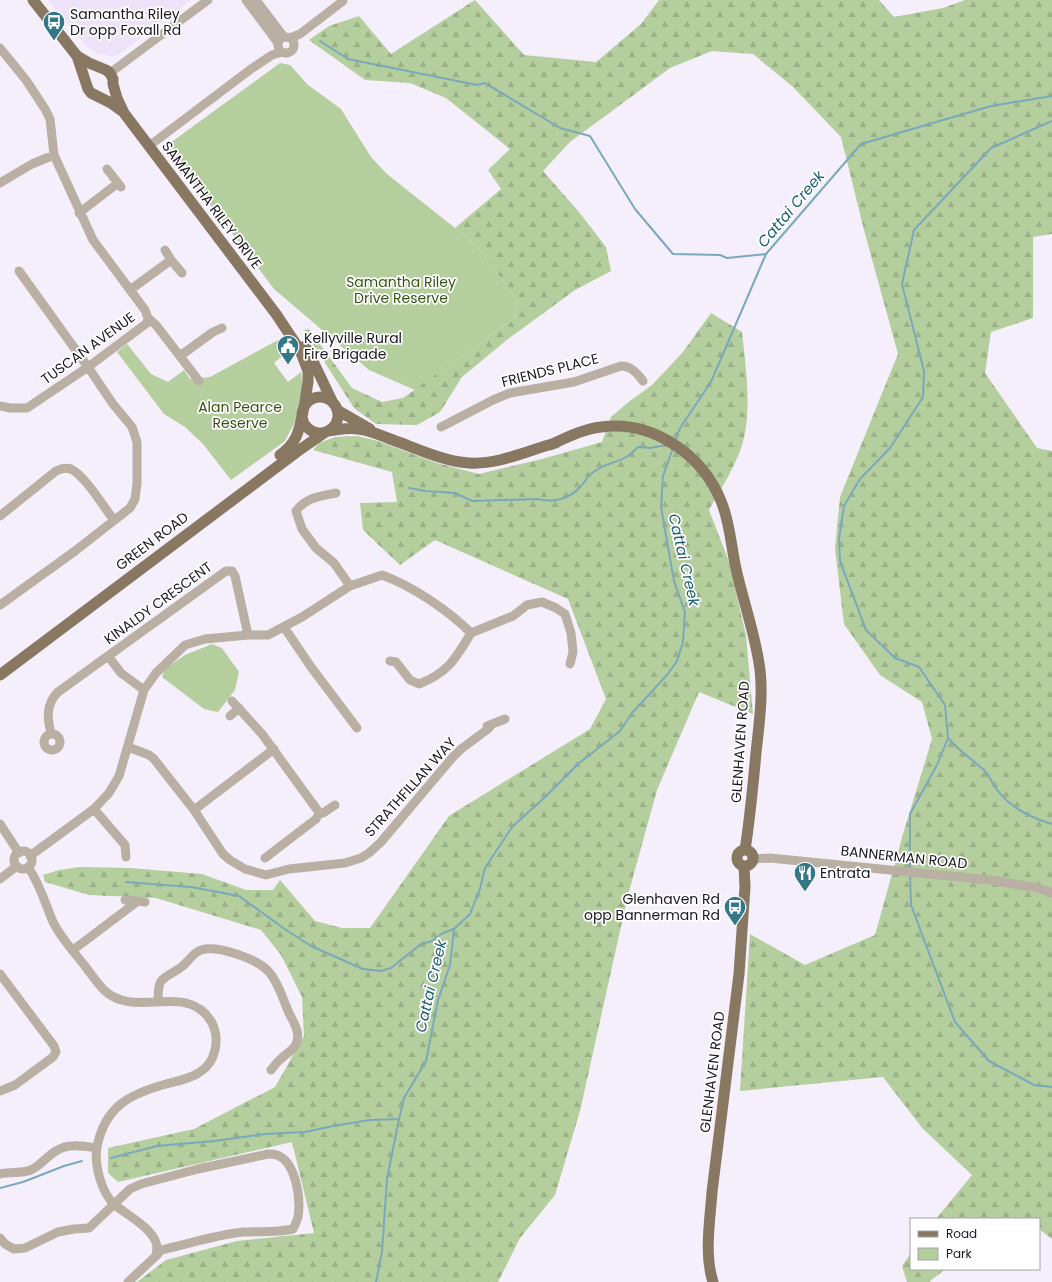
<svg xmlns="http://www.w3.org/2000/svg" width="1052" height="1282" font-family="Poppins,sans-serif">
	<defs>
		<pattern id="forest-firs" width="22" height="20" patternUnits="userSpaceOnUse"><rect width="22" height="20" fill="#b4ce9d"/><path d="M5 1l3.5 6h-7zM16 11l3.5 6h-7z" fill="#9ab087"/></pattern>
	</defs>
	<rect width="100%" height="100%" fill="#f5effb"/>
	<!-- education -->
	<path fill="#ede3f8" d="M48 0H191L118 55 112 56 99 54 87 47Z"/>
	<!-- green -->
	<path fill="#b4ce9d" d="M280 63 290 65 308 85 341 109 371 157 387 174 455 228 479 249 518 301 515 318 415 390 369 370 274 289 166 146Z
		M280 339 289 350 274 363 288 382 301 372 304 394 297 408V418L285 441 231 480 203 444 185 427 164 414 117 352 127 344 151 374 168 382 184 370 190 379 210 377Z
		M212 644 222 648 239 672 235 690 218 712 204 709 162 677 165 669 185 655Z"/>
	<!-- forest -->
	<path fill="url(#forest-firs)" d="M475 0 524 55 596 62 641 24 659 0H879L894 17 943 8 965 0H1052V234L1033 237V318L991 332 985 373 1037 448 1052 451V1239L1039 1229V1219H936L972 1175 923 1129 883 1077 740 1091 750 934 805 965 875 935 903 834 932 739 922 702 880 675 844 624 835 549 840 497 898 354 864 230 841 137 793 87 753 54 712 51 670 68 570 142 543 171 579 212 606 247 611 271 575 290 508 339 462 377 440 412 417 425 376 424 354 408 304 330 309 329 352 388 382 402 403 398 515 318 518 301 479 249 455 228 501 189 488 170 510 149 446 98 410 83 365 80 309 40 329 26 359 16 391 54Z
		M711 313 742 332C746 370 754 421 738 456 730 475 719 492 709 510L728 559 746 635 753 714 699 692 657 790 628 895 580 1111 555 1195 520 1238 498 1282H137L166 1260 237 1241 314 1233 292 1142 118 1182 108 1173V1148L194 1129 275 1087 304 1036 302 997 281 955 261 930 156 898 89 895 45 882 43 875 59 870 80 867 130 868 202 874 246 890H273L280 880 315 921 342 928H370L449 816 590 729 606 699 568 599 435 540 400 565 363 530 360 503 397 502 392 472 313 450 319 443 335 437 358 436 378 441 437 463 479 474 542 459 602 442 611 417 630 401 652 385 683 352Z
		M911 1253V1269H946L931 1280 930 1282H907L902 1266Z"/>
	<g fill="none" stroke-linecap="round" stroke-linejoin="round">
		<!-- stream -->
		<path stroke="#7ba8bc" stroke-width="2" d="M320 41 348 59 477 85 485 83 560 128 590 136 635 209 673 254 720 255 727 258 766 254
			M675 442 680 428 711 382 766 254 861 144 991 106 1052 96
			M409 488 425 491 455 493 472 501 538 499C553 503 570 499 580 487 584 483 588 476 592 473 603 464 617 463 628 456 632 453 635 450 638 447L650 448 666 445
			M948 738C959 751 973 760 985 771 990 777 993 785 998 791 1011 808 1032 818 1052 824
			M910 870V814L938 763 948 738 945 705 919 667 895 658 866 630 840 561 839 539 844 506 860 479 890 448 923 397 924 371 902 284 914 230 991 148 1052 121
			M910 874 911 905 955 1022 989 1061 1034 1085 1052 1087
			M126 882 191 887 239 896 286 930 311 946 363 969 381 971 391 968 421 944 432 941 443 933 454 929
			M111 1158 157 1146 214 1141 265 1134 305 1132 333 1126 370 1120 399 1119
			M0 1188 23 1182 64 1166 82 1161
			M376 1282 382 1252 387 1179 399 1119 404 1098 426 1061 438 1000 450 965 454 929 470 914 480 889 485 868 512 827 544 798 578 764 620 731 632 713 667 675 677 661 683 642 685 612 674 581 661 507 663 476 673 448"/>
		<!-- minor -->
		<path stroke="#b9afa3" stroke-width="9" d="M246 0 278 43
			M256 0 284 37
			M278 45a8 8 0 1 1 16 0a8 8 0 1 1-16 0Z
			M290 38 300 34 343 1
			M0 48 26 80 45 109 50 119 54 155 93 240 145 310 148 318 147 323 88 367 27 408H10L0 406
			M110 73 208 0
			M149 146 251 69 272 55 282 52
			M107 169 121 187
			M0 183 32 164 54 155
			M79 213 118 183
			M165 250 171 260 182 273
			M130 290 171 260
			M148 318 156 325 199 381
			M180 356 213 332 222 328
			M441 427 493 400 510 393 574 382 621 366C631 366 637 373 643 381
			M336 493C321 496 306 497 296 511L302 529 316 548 334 563 350 586
			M0 516 56 471C60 469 66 467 71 469 85 476 103 506 114 520
			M0 605 75 551 130 508 135 499 137 483V442L132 427 113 404 88 367 19 271
			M284 627 311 667 357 728
			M471 633 513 616 527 605 542 602 556 608 565 614 571 633 573 652 570 664
			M108 656 121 673 144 690
			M390 661 396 662 410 680 419 684C448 673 456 658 471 633
			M232 701 262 734 318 811 319 814 316 819 265 858
			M230 716 239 708
			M487 726 505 719
			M51 733C47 718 46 704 58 692L226 571H232L235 576 248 635
			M44 742a8 8 0 1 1 16 0a8 8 0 1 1-16 0Z
			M128 747 149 755 154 759 194 810 223 854 230 860 245 869 266 875 289 869 345 863 361 858 369 853 381 842 452 758 461 749 488 729 492 724
			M94 809 125 845 126 857
			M194 810 274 749
			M319 814 323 813 335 805
			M0 824 19 853
			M14 860a9 9 0 1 1 18 0a9 9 0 1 1-18 0Z
			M30 856 94 809 109 793 119 776 144 690 156 673 185 645 205 639 248 635H268L302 617 350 586 382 575C412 586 448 610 471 633
			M753 859 770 858 990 880 1038 888 1052 893
			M28 867C40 884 45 903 53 922 61 938 74 952 85 966 91 974 97 983 104 990 135 1020 186 981 211 1021 216 1030 217 1041 215 1050 213 1059 208 1067 200 1072 190 1079 178 1081 166 1084 130 1094 105 1106 97 1147 94 1164 101 1193 115 1205 128 1216 155 1229 157 1247 157 1250 156 1254 156 1256L128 1282
			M0 879 17 866
			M125 900 145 902
			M73 950 138 901
			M0 974 54 1046 56 1052 53 1057 15 1085 0 1091
			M158 1002C158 976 161 981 180 968 188 963 192 953 201 950 218 945 258 959 269 972 279 983 283 1000 289 1013 294 1023 301 1033 296 1044 294 1050 285 1054 281 1059 277 1062 274 1066 271 1070
			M0 1174C10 1171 21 1174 31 1170 41 1165 47 1156 56 1151 68 1143 84 1146 97 1148
			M0 1238 5 1244 14 1249 25 1248 58 1232 74 1229 89 1228 130 1189 141 1184 198 1169 268 1154C270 1154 274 1154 277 1155 296 1162 301 1199 298 1217 297 1221 295 1225 293 1229 276 1233 260 1231 243 1232 215 1235 188 1244 161 1250L156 1256"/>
		<!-- major -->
		<path stroke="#887761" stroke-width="11" d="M33 0 77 56 88 89 91 93 111 103 122 111
			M77 56 89 63 106 70 110 73 113 79V84L117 98 124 113 276 314 300 350 308 371V382L304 408
			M305 346 311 357 333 403
			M302 415a18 18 0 1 1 36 0a18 18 0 1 1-36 0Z
			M337 410 370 429
			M328 431C338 430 348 427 358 429 370 430 382 436 393 440 418 449 443 461 469 463 499 465 528 450 556 443
			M550 445C566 438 583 429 601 427 652 420 702 454 721 501 730 522 731 546 736 569 743 600 754 631 759 663 764 692 759 724 756 753 753 786 750 818 745 850
			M280 455C297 443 299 431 303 412
			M0 675 298 451 324 433
			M737 858a8 8 0 1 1 16 0a8 8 0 1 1-16 0Z
			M713 1282C704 1254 710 1221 712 1192L739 974 745 887 744 866"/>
	</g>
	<!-- icons -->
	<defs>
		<g id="bus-pin" transform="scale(1.15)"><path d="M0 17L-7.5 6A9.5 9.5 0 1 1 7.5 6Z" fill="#347888" stroke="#fff"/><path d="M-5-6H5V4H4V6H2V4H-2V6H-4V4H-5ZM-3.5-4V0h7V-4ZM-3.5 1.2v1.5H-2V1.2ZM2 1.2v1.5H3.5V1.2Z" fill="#fff"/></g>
		<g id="civic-pin" transform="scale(1.15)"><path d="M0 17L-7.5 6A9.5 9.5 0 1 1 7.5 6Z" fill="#347888" stroke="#fff"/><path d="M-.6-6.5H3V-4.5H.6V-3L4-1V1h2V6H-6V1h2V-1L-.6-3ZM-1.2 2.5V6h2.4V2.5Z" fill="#fff"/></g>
		<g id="restaurant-pin" transform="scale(1.15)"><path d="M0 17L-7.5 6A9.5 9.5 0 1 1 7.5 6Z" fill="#347888" stroke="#fff"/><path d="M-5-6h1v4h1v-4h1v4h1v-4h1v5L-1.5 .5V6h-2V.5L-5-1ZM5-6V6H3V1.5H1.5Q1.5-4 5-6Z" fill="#fff"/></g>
	</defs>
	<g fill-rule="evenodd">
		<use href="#bus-pin" x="54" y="22"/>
		<use href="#civic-pin" x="288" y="346"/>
		<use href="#restaurant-pin" x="805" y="873"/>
		<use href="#bus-pin" x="735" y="907"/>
	</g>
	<g text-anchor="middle" stroke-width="3.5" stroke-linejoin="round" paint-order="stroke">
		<!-- poi labels -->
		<g font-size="14" fill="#1c1721" stroke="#fff" text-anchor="start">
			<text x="70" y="19">Samantha Riley<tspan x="70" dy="16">Dr opp Foxall Rd</tspan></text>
			<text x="304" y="343">Kellyville Rural<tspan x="304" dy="16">Fire Brigade</tspan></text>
			<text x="820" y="878">Entrata</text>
			<text x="720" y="904" text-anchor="end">Glenhaven Rd<tspan x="720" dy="16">opp Bannerman Rd</tspan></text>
		</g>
		<!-- street labels -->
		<g font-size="14" fill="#1c1721" stroke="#fff">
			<text transform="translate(212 205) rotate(53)" y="5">SAMANTHA RILEY DRIVE</text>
			<text transform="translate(88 348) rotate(-36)" y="5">TUSCAN AVENUE</text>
			<text transform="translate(550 370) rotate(-14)" y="5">FRIENDS PLACE</text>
			<text transform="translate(152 541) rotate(-37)" y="5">GREEN ROAD</text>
			<text transform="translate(158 603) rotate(-36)" y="5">KINALDY CRESCENT</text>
			<text transform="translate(740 742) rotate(-86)" y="5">GLENHAVEN ROAD</text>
			<text transform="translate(410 787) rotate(-48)" y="5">STRATHFILLAN WAY</text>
			<text transform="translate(904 857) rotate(6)" y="5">BANNERMAN ROAD</text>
			<text transform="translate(712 1072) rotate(-83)" y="5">GLENHAVEN ROAD</text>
		</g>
		<!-- park labels -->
		<g font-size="14" fill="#375412" stroke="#fff">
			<text x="401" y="287">Samantha Riley<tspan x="401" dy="16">Drive Reserve</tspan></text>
			<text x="240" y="412">Alan Pearce<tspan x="240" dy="16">Reserve</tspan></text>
		</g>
		<!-- water labels -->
		<g font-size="15" font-style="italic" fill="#1c5f74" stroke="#fff">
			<text transform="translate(791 209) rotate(-50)" y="5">Cattai Creek</text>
			<text transform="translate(684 560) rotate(77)" y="5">Cattai Creek</text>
			<text transform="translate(431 986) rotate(-77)" y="5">Cattai Creek</text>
		</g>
	</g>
	<!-- legend -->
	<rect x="910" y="1218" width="130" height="52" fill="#ffffff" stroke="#a4a2a6"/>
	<rect x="918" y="1231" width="20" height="6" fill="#887761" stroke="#a4a2a6"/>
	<text x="946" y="1238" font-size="12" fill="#1c1721">Road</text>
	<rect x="918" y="1248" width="20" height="12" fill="#b4ce9d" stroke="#a4a2a6"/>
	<text x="946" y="1258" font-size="12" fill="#1c1721">Park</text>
</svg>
